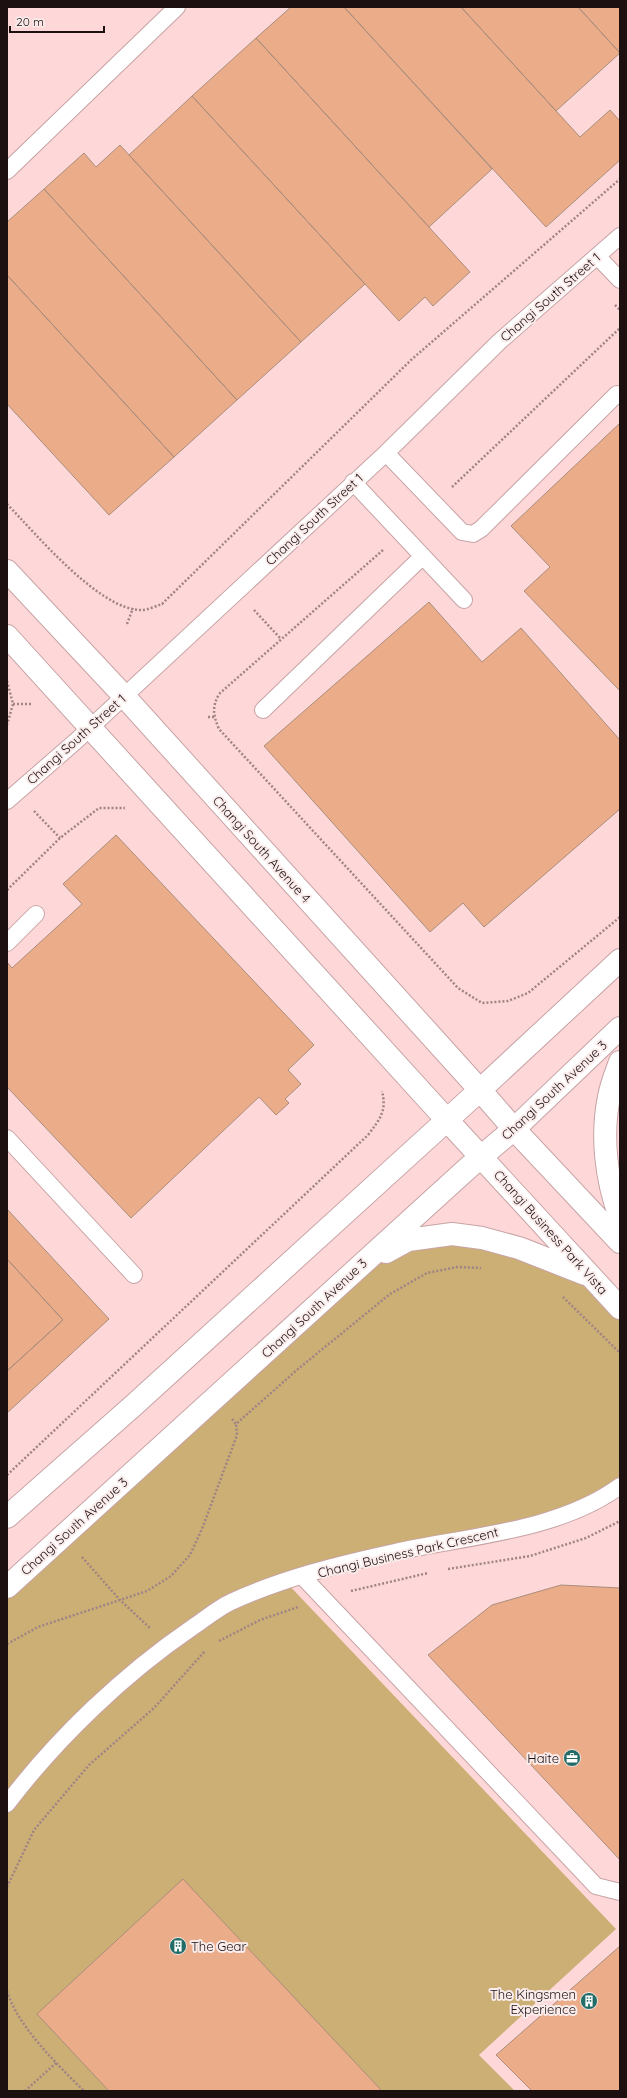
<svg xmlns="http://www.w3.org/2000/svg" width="627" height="2098" font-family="Quicksand,sans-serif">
	<rect width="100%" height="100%" fill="#fed8d9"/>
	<!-- green -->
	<path fill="#ccaf74" d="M452 1234 590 1277 620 1313V1486L548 1520 284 1580 616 1929 479 2055 515 2091H7V1590L362 1266Z"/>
	<!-- building -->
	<path fill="#ebac89" stroke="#aa8d7d" d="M291 7H344L492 169 429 227 256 38Z
		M344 7H461L580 137 610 110 620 121V160L546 227Z
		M461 7H578L620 53 556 111Z
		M578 7H620V53Z
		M256 38 470 272 433 306 425 297 399 321 192 96Z
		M192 96 365 284 301 342 129 155Z
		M120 145 301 342 237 400 44 189 84 153 96 167Z
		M44 189 237 400 174 457 7 275V222Z
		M7 275 174 457 109 515 7 404Z
		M620 423V691L524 591 550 567 511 526Z
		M429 602 482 662 521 628 620 740V809L484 927 463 903 430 932 264 746Z
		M116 835 314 1045 288 1070 301 1084 285 1099 289 1103 276 1115 259 1097 131 1218 7 1087V962L12 968 82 904 63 884Z
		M7 1209 109 1319 7 1413V1371L63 1320 7 1259Z
		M7 1259 63 1320 7 1371Z
		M561 1585 620 1588V1860L428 1655 492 1605Z
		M183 1879 382 2091H109L37 2014Z
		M620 1946V2091H532L496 2055Z"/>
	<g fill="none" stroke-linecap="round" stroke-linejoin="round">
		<!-- service casing -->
		<g stroke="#c7a3a5" stroke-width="18">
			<path id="service" d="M7 171 177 7
				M597 256 620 280
				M386 453 462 532 473 534 481 529 617 394
				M353 482 464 600
				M263 710 423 556
				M7 801 76 741 386 453 500 341 620 236
				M7 943 36 914
				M7 1138 134 1275
				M302 1576 596 1886 620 1892
				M7 1804C57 1738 124 1674 193 1627 205 1619 218 1608 231 1602 283 1578 340 1564 395 1552 468 1536 559 1531 620 1486"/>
		</g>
		<!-- tertiary casing -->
		<g stroke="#c7a3a5" stroke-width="24">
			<path id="tertiary" d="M7 571 124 696 480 1090 620 960
				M7 636 446 1119
				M514 1129 620 1028"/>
		</g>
		<!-- secondary casing -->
		<g stroke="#c7a3a5" stroke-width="24">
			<path id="secondary" d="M620 1062C616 1073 611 1085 609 1097 601 1136 606 1179 620 1217
				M446 1119 620 1308
				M386 1252 408 1240 452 1234 482 1238 519 1248 585 1274
				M7 1517 134 1405 480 1090 514 1129 620 1242
				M7 1587 468 1168 514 1129"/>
		</g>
		<!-- path -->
		<path stroke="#a08485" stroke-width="2.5" stroke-dasharray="2 2" stroke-linecap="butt" d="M615 305 620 310
			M452 487 620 328
			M7 504C36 534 100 611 142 610 148 610 156 606 162 604L411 360 620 179
			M383 550 219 694C212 707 213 715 219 729L458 988 482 1003 508 1001 528 993 620 917
			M254 610 281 639
			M127 624 133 608
			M7 681 13 704 7 725
			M13 704H31
			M208 717H214
			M34 811 60 838
			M7 890 60 838 99 808H125
			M563 1297 620 1353
			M232 1419 236 1424 298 1369 390 1294 427 1273 457 1267 481 1268
			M7 1475 368 1135C380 1119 387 1111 382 1091
			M82 1557 120 1600 150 1628
			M448 1569 530 1556 586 1538 620 1521
			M351 1591 428 1573
			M219 1641 260 1620 298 1607
			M7 1644 38 1627 147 1591 171 1576 190 1555 202 1529 237 1435 236 1424
			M7 1887 34 1830 89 1765 154 1708 205 1651
			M7 1991C18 2027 57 2064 84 2091
			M25 2091 56 2063"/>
		<!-- service -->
		<use href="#service" stroke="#fff" stroke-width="16"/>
		<!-- tertiary -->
		<use href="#tertiary" stroke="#fff" stroke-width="22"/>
		<!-- secondary -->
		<use href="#secondary" stroke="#fff" stroke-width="22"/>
	</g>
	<!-- icons -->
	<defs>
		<g id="office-disc" transform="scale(0.9)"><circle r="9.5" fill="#216c66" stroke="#fbecec"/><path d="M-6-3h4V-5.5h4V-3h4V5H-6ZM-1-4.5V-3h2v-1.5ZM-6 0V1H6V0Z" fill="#fff"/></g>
		<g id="building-disc" transform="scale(0.9)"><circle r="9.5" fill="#216c66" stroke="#fbecec"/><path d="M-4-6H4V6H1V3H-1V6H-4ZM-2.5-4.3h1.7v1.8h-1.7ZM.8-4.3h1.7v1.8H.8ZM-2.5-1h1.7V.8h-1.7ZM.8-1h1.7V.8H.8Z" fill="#fff"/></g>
	</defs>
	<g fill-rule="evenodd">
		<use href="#office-disc" x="572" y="1758"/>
		<use href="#building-disc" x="178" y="1946"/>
		<use href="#building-disc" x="589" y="2001"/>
	</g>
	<g text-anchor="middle" stroke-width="4" stroke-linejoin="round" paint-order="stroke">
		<!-- street labels -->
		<g font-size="13" fill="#1c1011" stroke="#fbecec">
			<text transform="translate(550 297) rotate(-41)" y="5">Changi South Street 1</text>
			<text transform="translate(314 519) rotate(-43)" y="5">Changi South Street 1</text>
			<text transform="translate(76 739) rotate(-42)" y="5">Changi South Street 1</text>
			<text transform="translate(262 849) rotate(48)" y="5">Changi South Avenue 4</text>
			<text transform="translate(554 1090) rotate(-43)" y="5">Changi South Avenue 3</text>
			<text transform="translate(551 1232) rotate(48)" y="5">Changi Business Park Vista</text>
			<text transform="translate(314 1308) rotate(-43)" y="5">Changi South Avenue 3</text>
			<text transform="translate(74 1526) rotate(-42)" y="5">Changi South Avenue 3</text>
			<text transform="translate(408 1552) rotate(-13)" y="5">Changi Business Park Crescent</text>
		</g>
		<!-- poi labels -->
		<g font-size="13" fill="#1c1011" stroke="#fbecec" text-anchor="end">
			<text x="559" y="1763">Haite</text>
			<text x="191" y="1951" text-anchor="start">The Gear</text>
			<text x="576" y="1999">The Kingsmen<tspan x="576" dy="15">Experience</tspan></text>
		</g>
	</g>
	<!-- border -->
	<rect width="627" height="2098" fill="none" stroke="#1c1011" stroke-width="16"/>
	<!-- scale -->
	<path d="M10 26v6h94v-6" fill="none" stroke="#1c1011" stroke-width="2"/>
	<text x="16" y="26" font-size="12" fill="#1c1011" stroke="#fbecec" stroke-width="3" paint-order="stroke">20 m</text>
</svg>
